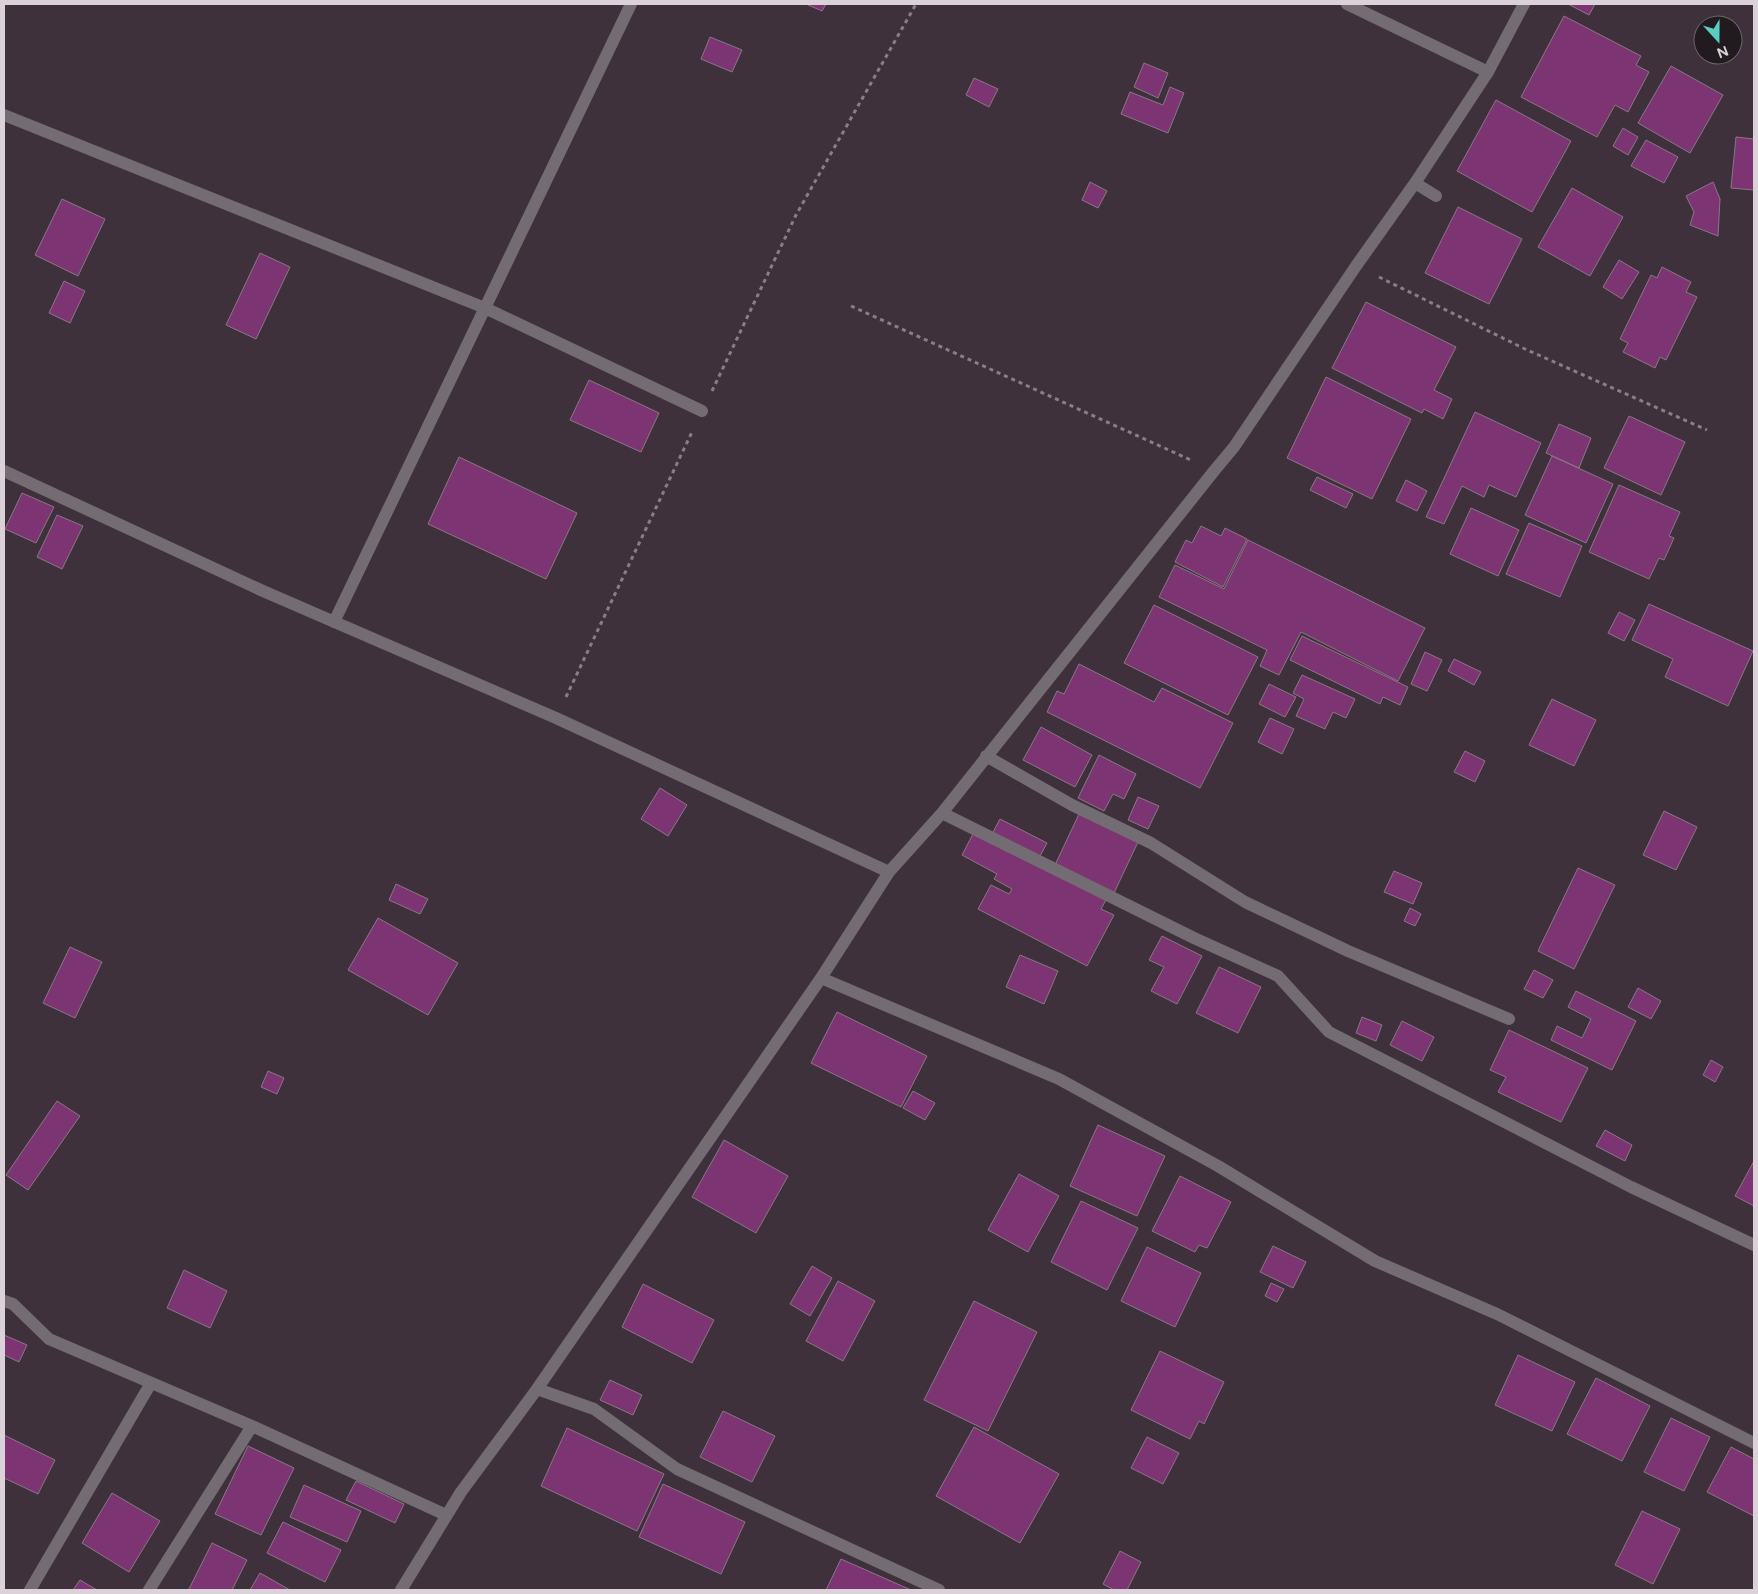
<svg xmlns="http://www.w3.org/2000/svg" width="1758" height="1594" font-family="Figtree,sans-serif">
	<rect width="100%" height="100%" fill="#3f313c"/>
	<!-- building -->
	<path fill="#7d3473" stroke="#887884" d="M806 4H826L822 11Z
		M1568 4H1595L1589 15Z
		M1564 16 1641 56 1636 65 1649 72 1628 112 1615 105 1597 137 1521 97Z
		M710 37 742 50 732 72 701 59Z
		M1144 63 1168 73 1158 98 1134 87Z
		M1671 66 1723 95 1690 153 1638 123Z
		M974 78 998 89 989 107 966 95Z
		M1170 87 1184 93 1168 133 1121 114 1130 92 1163 105Z
		M1496 100 1571 141 1532 212 1457 171Z
		M1623 128 1638 137 1628 155 1613 146Z
		M1736 137 1754 139V190L1731 188Z
		M1646 140 1678 157 1664 183 1631 166Z
		M1090 182 1107 191 1098 208 1082 200Z
		M1713 182 1720 199 1718 236 1690 225 1694 212 1686 196Z
		M1572 188 1623 217 1590 276 1538 247Z
		M62 199 105 219 78 276 35 255Z
		M1458 207 1522 239 1489 304 1425 273Z
		M260 253 290 267 256 339 226 325Z
		M1619 260 1639 272 1622 299 1603 287Z
		M1662 267 1691 282 1686 292 1697 297 1666 360 1660 357 1655 368 1623 352 1628 343 1620 339 1651 275 1657 278Z
		M64 281 85 291 70 323 49 313Z
		M1366 302 1456 347 1434 390 1452 399 1443 419 1424 409 1422 413 1332 368Z
		M1326 377 1411 419 1372 499 1287 458Z
		M589 380 659 413 641 452 570 420Z
		M1475 412 1541 443 1516 497 1489 485 1484 497 1462 486 1444 524 1426 517Z
		M1629 416 1685 442 1661 495 1604 468Z
		M1559 424 1591 438 1579 468 1546 453Z
		M1552 456 1613 484 1586 543 1525 515Z
		M459 457 577 513 546 579 428 524Z
		M1317 477 1353 494 1346 508 1310 490Z
		M1406 480 1427 491 1417 511 1396 501Z
		M1619 485 1680 512 1669 536 1674 538 1664 560 1659 558 1649 579 1589 552Z
		M22 493 54 507 36 543 5 529Z
		M1471 508 1519 530 1498 576 1450 554Z
		M57 515 83 526 62 569 37 557Z
		M1529 523 1582 546 1560 597 1506 574Z
		M1201 526 1221 536 1225 528 1247 539 1223 587 1175 562 1186 540 1192 543Z
		M1248 540 1425 628 1398 681 1301 632 1279 675 1260 666 1267 650 1159 597 1175 565 1224 589Z
		M1649 604 1753 651 1728 706 1665 677 1673 659 1632 640Z
		M1154 605 1258 657 1228 715 1124 663Z
		M1619 612 1635 620 1624 641 1608 633Z
		M1302 636 1408 687 1400 705 1383 697 1380 704 1290 660Z
		M1425 652 1442 660 1427 691 1411 684Z
		M1454 659 1481 672 1474 685 1448 671Z
		M1079 664 1154 702 1162 688 1233 723 1200 788 1047 712 1057 691 1064 694Z
		M1302 675 1355 699 1346 718 1333 712 1325 729 1296 716 1304 699 1293 693Z
		M1269 684 1296 697 1285 717 1259 704Z
		M1552 699 1596 720 1574 766 1529 745Z
		M1270 718 1294 729 1282 754 1258 742Z
		M1041 727 1092 755 1075 787 1023 760Z
		M1465 751 1485 761 1475 782 1454 772Z
		M1099 755 1136 774 1124 799 1113 794 1104 811 1078 798Z
		M660 788 687 805 668 836 641 819Z
		M1138 797 1159 806 1148 829 1128 820Z
		M1664 811 1697 827 1676 870 1643 855Z
		M1079 814 1138 842 1114 893 1055 865Z
		M1000 819 1047 843 1038 860 991 836Z
		M974 832 1106 900 1101 909 1114 915 1087 966 978 909 991 885 1009 894 1012 889 994 879 997 874 962 855Z
		M1578 868 1615 885 1574 969 1538 951Z
		M1394 871 1422 883 1413 904 1384 892Z
		M396 884 428 899 420 914 389 900Z
		M1410 908 1421 914 1415 926 1404 921Z
		M378 918 458 963 428 1015 348 970Z
		M1162 936 1202 956 1177 1004 1151 991 1164 967 1149 960Z
		M70 947 102 962 75 1018 43 1003Z
		M1020 955 1058 971 1044 1004 1006 987Z
		M1219 967 1261 987 1238 1033 1196 1013Z
		M1534 970 1553 980 1543 998 1524 989Z
		M1638 988 1661 1001 1651 1019 1628 1007Z
		M1576 991 1636 1021 1612 1070 1551 1040 1557 1026 1582 1038 1591 1019 1568 1007Z
		M837 1012 927 1056 901 1107 811 1063Z
		M1362 1017 1382 1025 1376 1041 1356 1033Z
		M1402 1021 1434 1037 1422 1061 1390 1045Z
		M1509 1030 1588 1068 1561 1122 1498 1092 1506 1077 1490 1070Z
		M1711 1060 1723 1067 1715 1082 1703 1075Z
		M268 1071 284 1078 277 1094 261 1087Z
		M913 1091 935 1103 925 1120 903 1108Z
		M57 1101 80 1116 28 1190 6 1175Z
		M1098 1125 1165 1156 1137 1216 1070 1186Z
		M1605 1130 1632 1145 1625 1161 1596 1146Z
		M724 1140 788 1176 756 1233 692 1197Z
		M1754 1161V1206L1735 1196Z
		M1019 1174 1059 1196 1028 1252 988 1230Z
		M1180 1176 1231 1202 1207 1248 1199 1245 1195 1252 1152 1231Z
		M1081 1201 1138 1228 1107 1290 1051 1262Z
		M1273 1246 1306 1262 1293 1288 1260 1272Z
		M1147 1247 1201 1273 1175 1327 1121 1301Z
		M812 1266 832 1278 810 1316 790 1304Z
		M184 1270 227 1291 210 1328 167 1308Z
		M838 1281 875 1301 843 1361 806 1341Z
		M1271 1283 1284 1289 1277 1302 1265 1296Z
		M643 1284 714 1320 692 1363 622 1327Z
		M974 1301 1037 1332 988 1431 924 1400Z
		M4 1335 27 1345 19 1362 4 1355Z
		M1160 1351 1224 1382 1204 1424 1199 1421 1190 1439 1131 1410Z
		M1518 1355 1575 1382 1552 1431 1495 1405Z
		M1596 1378 1650 1406 1622 1461 1567 1434Z
		M610 1380 642 1395 633 1415 600 1400Z
		M723 1411 775 1436 752 1482 700 1457Z
		M1671 1418 1710 1437 1684 1491 1644 1472Z
		M974 1427 1059 1474 1020 1543 936 1496Z
		M567 1428 664 1474 637 1531 541 1486Z
		M4 1435 55 1460 38 1494 4 1478Z
		M1147 1437 1179 1453 1163 1484 1131 1468Z
		M248 1446 294 1468 261 1535 215 1514Z
		M1731 1447 1754 1459V1516L1707 1492Z
		M356 1481 404 1504 395 1523 346 1500Z
		M663 1484 745 1522 721 1574 639 1537Z
		M304 1485 361 1511 347 1542 290 1517Z
		M112 1493 160 1521 129 1572 82 1543Z
		M1642 1511 1680 1529 1653 1584 1615 1565Z
		M283 1522 341 1550 325 1582 267 1553Z
		M212 1543 247 1560 232 1590H191L189 1589Z
		M1120 1551 1141 1562 1127 1590H1114L1103 1584Z
		M841 1559 911 1590H826Z
		M260 1573 290 1590H250Z
		M80 1580 97 1590H73Z"/>
	<g fill="none" stroke-linecap="round" stroke-linejoin="round">
		<!-- path -->
		<path stroke="#897e87" stroke-width="3" stroke-dasharray="4 4" stroke-linecap="butt" d="M1379 277 1525 349 1707 430
			M851 306 1193 461
			M712 391 796 215 916 4
			M566 697 692 432"/>
		<!-- minor -->
		<path stroke="#736c72" stroke-width="12" d="M1347 4 1488 72
			M4 115 485 308 702 411
			M1415 183 1436 196
			M4 471 263 591 556 718 889 872
			M334 622 631 4
			M986 756 1072 805 1151 843 1245 902 1348 951 1509 1019
			M942 813 1194 938 1278 976 1329 1032 1631 1187 1754 1245
			M821 978 1059 1079 1218 1166 1375 1261 1497 1314 1754 1443
			M4 1301 13 1304 49 1339 252 1426 446 1515
			M537 1389 594 1409 677 1469 939 1590
			M30 1590 151 1383
			M149 1590 252 1426
			M401 1590 461 1492 537 1389 821 978 889 872 942 813 1214 471 1234 447 1356 266 1415 183 1488 72 1524 4"/>
	</g>
	<!-- border -->
	<rect width="1758" height="1594" fill="none" stroke="#dad2d8" stroke-width="10"/>
	<!-- north arrow -->
	<g transform="translate(1718 40) rotate(159)"><circle r="24" fill="#211b20" stroke="#6b646a"/>
	<path d="M0-4L9 19L0 12L-9 19Z" fill="#59cebe"/>
	<text y="-8" font-size="14" font-weight="bold" text-anchor="middle" fill="#dad2d8">N</text>
	</g>
</svg>
